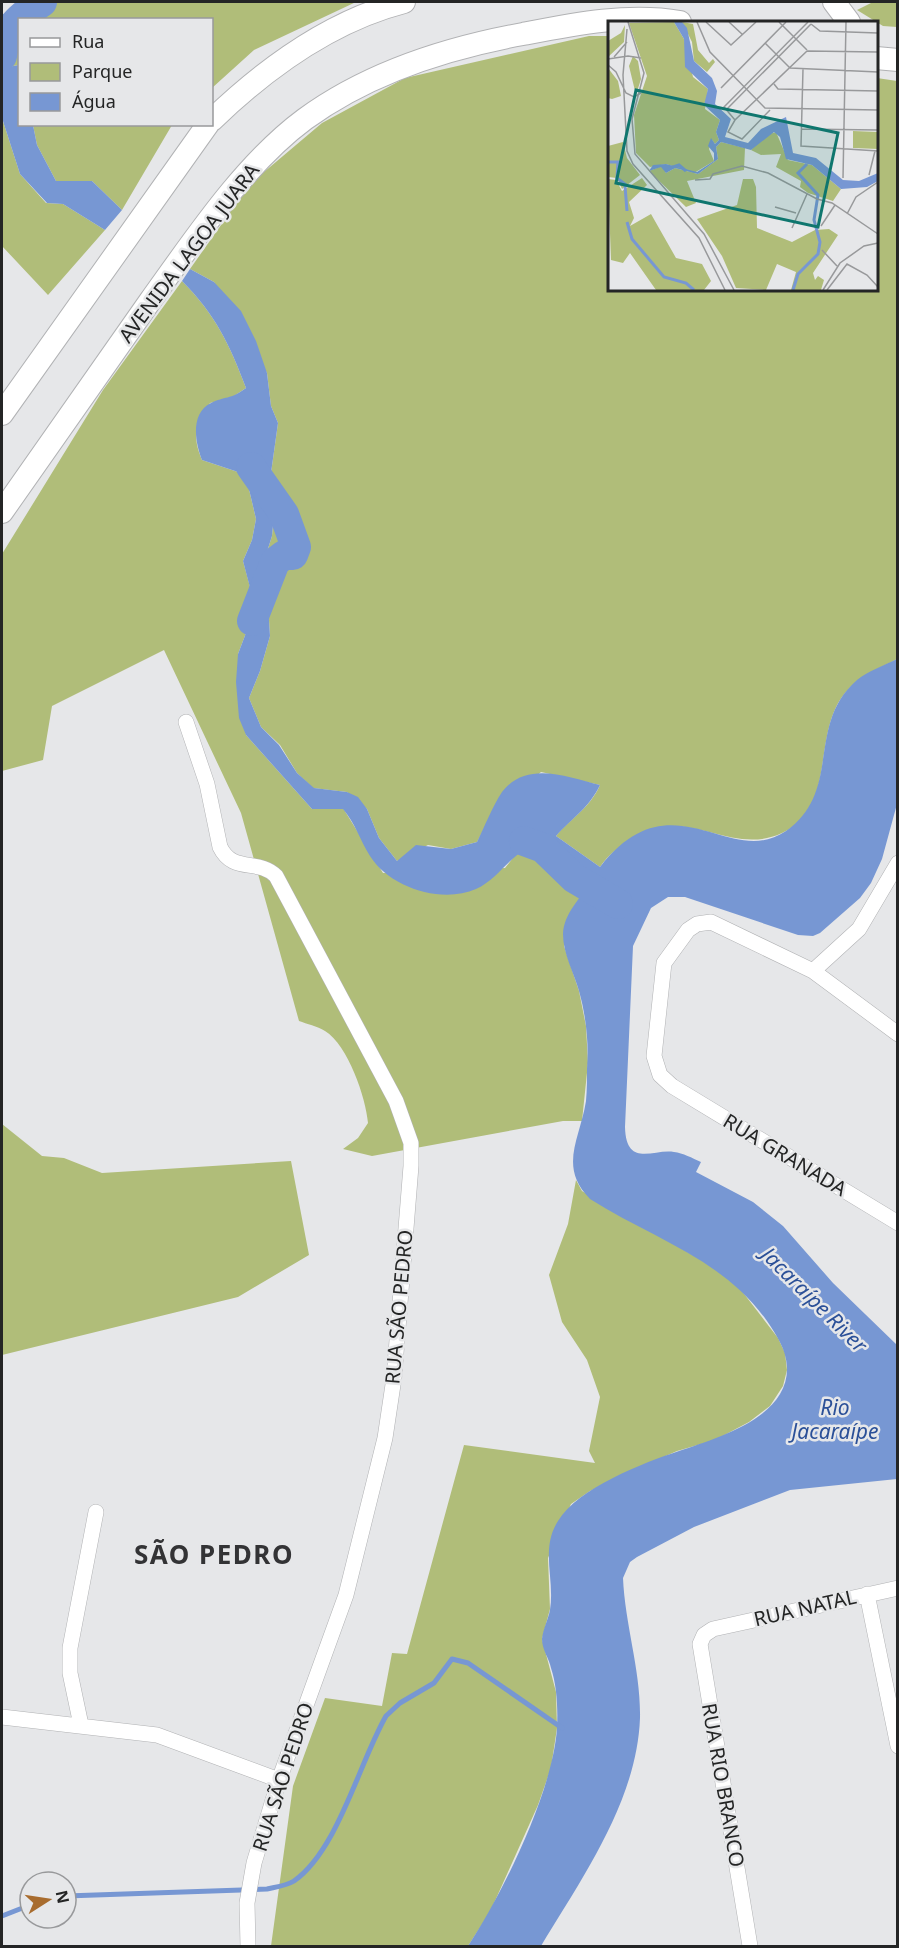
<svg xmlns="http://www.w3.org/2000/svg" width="899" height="1948" font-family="'Noto Sans',sans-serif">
	<rect width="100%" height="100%" fill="#e6e7e9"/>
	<!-- green -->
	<path fill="#b0bd79" d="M52 2H356L254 50 212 88V20H42Z
		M873 2H897V27L883 26 857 10Z
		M19 32V65L2 68V35Z
		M589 36H609L610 290H876L877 78 897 81V659C878 669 859 676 845 693 811 734 838 807 782 833 729 858 684 801 629 840 618 848 608 855 600 867L556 836C572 817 590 808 600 785L541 772 489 819 477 842 451 849 428 845 397 861 379 838 367 809 347 792 313 788 297 773 280 745 261 727 249 698 260 671 270 636 265 558 272 536 275 505 271 473 278 423 271 406 267 373 214 282 190 269 250 184 322 123 405 78Z
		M2 118 20 174 46 203 63 204 105 230 48 295 2 246Z
		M33 125H172L122 210 92 181H56L37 145Z
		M182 281C215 314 230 345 246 388L231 398 210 403C197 426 191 434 202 460L238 472 248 485 256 519 252 540 243 561 253 598 249 625 238 654 246 735 312 809 343 808 383 873 505 868 516 854 529 848 560 862 587 886 564 946 579 991 586 1026 588 1063 582 1121H563L372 1156 343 1149 358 1138 368 1123C366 1098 348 1045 325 1031 317 1026 307 1024 299 1021L241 813 164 650 52 706 43 760 2 771V554L103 390Z
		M2 1124 42 1156 64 1158 102 1173 291 1161 309 1255 238 1297 2 1355Z
		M576 1180 582 1191 715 1268 738 1286 778 1338 785 1353 787 1370 783 1386 770 1406 749 1422 715 1440 677 1451 634 1470 590 1491 571 1504 548 1558 550 1609 542 1639 556 1692 557 1728 551 1768 538 1805 490 1912 468 1946H271L293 1786 325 1698 382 1706 392 1653 407 1654 464 1445 595 1463 589 1451 600 1397 587 1360 562 1322 549 1275 568 1224Z"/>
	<!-- water -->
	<path fill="#7797d3" d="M29 2H52L42 19 20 20 19 32 2 35V15Z
		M19 65 20 124 33 125 37 145 56 181H92L122 210 105 230 63 204 47 203 20 174 2 118V68Z
		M190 269 214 282 241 311 256 341 267 373 271 406 278 423 271 473 275 505 272 536 265 558 270 636 260 671 249 698 261 727 279 745 297 773 314 788 347 792 358 797 367 809 379 838 397 861 416 845 451 849 477 842C485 826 492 807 502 792 527 760 567 777 600 785 589 808 573 817 556 836L600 867C672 775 729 870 786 831 843 791 805 725 857 680 868 671 885 665 897 659V804L882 859 871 883 860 898 820 933 813 936 798 935 685 897H668L651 908 633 946 625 1127C626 1169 655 1148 674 1152 683 1153 692 1158 701 1162L696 1172 753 1202 783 1226 833 1283 897 1345V1479L790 1490 694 1527 637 1557 630 1562 623 1578C625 1625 641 1671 640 1718 637 1801 582 1878 541 1946H468C503 1893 553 1791 557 1728 558 1709 557 1686 551 1668 549 1658 542 1650 542 1639 543 1629 548 1620 550 1610 555 1579 540 1549 558 1521 578 1488 643 1463 679 1451 716 1438 789 1418 787 1367 786 1349 777 1336 767 1321 722 1258 653 1239 590 1199 558 1167 580 1139 586 1101 587 1090 587 1079 587 1069 589 1043 586 1016 579 991 574 973 563 954 563 934 564 914 578 902 587 886L560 862 529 848C508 857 498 879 476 889 442 904 390 888 370 856 360 840 355 823 343 809H312L246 735 239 718 236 682 238 654 249 625 253 599 243 561 252 540 256 519 248 485 238 472 202 460C195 443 190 413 211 403 225 396 230 400 246 388 230 345 215 314 182 281Z"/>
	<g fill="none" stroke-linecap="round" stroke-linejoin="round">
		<!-- stream -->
		<path stroke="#7797d3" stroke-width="5" d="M66 1896 267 1889C276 1887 286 1886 294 1881 338 1850 359 1763 386 1716L400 1703 434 1683 452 1659 468 1663 562 1728
			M2 1916 30 1905"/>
		<!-- river -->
		<path stroke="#7797d3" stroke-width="30" d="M2 56C7 27 17 18 42 2
			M251 467 284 514 296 547 293 555H284L275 562 252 621
			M524 841 543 848 574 878 618 904"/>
		<!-- street casing -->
		<g stroke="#b1b2b4" stroke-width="16">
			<path id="street" d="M186 722 207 784 220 847C233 874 258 858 276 876L396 1101 411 1143V1166L394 1378 385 1438 346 1595 279 1780 254 1863 247 1903 248 1946
				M813 971 859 929 898 863
				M898 1034 813 971 711 922 697 924 688 930 664 963 654 1056 660 1075 672 1086 898 1223
				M867 1594 898 1746
				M2 1717 157 1735 279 1780
				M81 1725 70 1673V1648L96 1512
				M750 1946 700 1644 704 1635 713 1629 898 1588"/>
		</g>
		<!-- secondary casing -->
		<g stroke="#b1b2b4" stroke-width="24">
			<path id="secondary" d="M834 2 849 22
				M876 58 898 60
				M212 120C266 68 330 21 404 2
				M2 414 208 124
				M2 512C51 442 101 372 150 301 194 240 244 164 305 119 368 73 446 48 523 34 574 24 628 13 680 22"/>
		</g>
		<!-- street -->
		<use href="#street" stroke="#fff" stroke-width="15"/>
		<!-- secondary -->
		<use href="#secondary" stroke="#fff" stroke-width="22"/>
	</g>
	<g text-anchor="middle" stroke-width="5" stroke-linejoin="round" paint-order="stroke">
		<!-- street labels -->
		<g font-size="20" fill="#242525" stroke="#e6e7e9">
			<text transform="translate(189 253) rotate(-53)" y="7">AVENIDA LAGOA JUARA</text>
			<text transform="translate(785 1155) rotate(31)" y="7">RUA GRANADA</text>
			<text transform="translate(399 1307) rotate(-85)" y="7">RUA SÃO PEDRO</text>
			<text transform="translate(805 1608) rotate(-13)" y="7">RUA NATAL</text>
			<text transform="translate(283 1777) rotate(-72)" y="7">RUA SÃO PEDRO</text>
			<text transform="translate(723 1785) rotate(80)" y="7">RUA RIO BRANCO</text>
		</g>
		<!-- water labels -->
		<g font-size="21" font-style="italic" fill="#2b5098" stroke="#e6e7e9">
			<text transform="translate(814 1300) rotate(45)" y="7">Jacaraípe River</text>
			<text x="835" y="1415">Rio<tspan x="835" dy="24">Jacaraípe</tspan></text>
		</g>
		<!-- district labels -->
		<g font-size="26" font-weight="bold" letter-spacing="1.5" fill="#333335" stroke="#e6e7e9">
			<text x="214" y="1564">SÃO PEDRO</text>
		</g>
	</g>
	<!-- overview -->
	<g transform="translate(608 21)">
		<rect width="270" height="270" fill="#e6e7e9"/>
		<path d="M66 1 76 18 85 56 100 68 97 88 112 99 108 111 111 119 107 123 104 119 101 128 106 140 86 152 58 143 42 146 28 132 26 94 39 55 21 2ZM74 1 85 3 90 29 101 42 105 38 107 41 99 51 86 40 84 21ZM17 4 16 21 0 36V20L13 12ZM25 35 30 40 33 58 28 74 21 45ZM0 47 10 60 13 75 4 78 0 77ZM245 110 270 111V128L245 127ZM168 111 180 139 204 144 233 168 225 180 200 172 192 166 193 160 168 146 173 133 153 134 143 129 158 114ZM15 121 19 137 32 154 14 168 9 157 0 156V125ZM113 121 137 127 136 149 79 160 88 182 78 186 41 150 54 145 58 152 67 147 90 153 110 138 108 126ZM34 157 39 164 21 181 26 197 22 205 43 193 68 237 94 243 103 260 96 269H48L22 232 15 242 3 239 0 158 8 159 14 170ZM135 158H145L148 166 149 207 184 221 207 209 221 208 230 214 205 252 207 259 210 255 216 259 213 269H183L188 251 169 243 158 269 128 267 114 235 89 198 129 184Z" fill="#b0bd79"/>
		<path d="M66 1H74L79 7 86 40 104 57 109 70 107 83 123 98 117 116 140 122 153 108 178 96 185 132 208 137 235 159 251 160 270 152V160L259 166 233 168 204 144 178 138 172 116 166 111 143 129 113 121 108 126 110 138 90 153 67 147 58 152 53 146 41 150 45 144 58 143 89 151 106 140V132L100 125 103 117 107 123 111 119 108 111 112 99 96 84 100 68 77 46 76 18Z" fill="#7797d3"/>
		<path fill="none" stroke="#7797d3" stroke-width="3" d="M0 141H10L9 157 18 164M62 147 71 144 78 150M17 165 19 190M19 201 24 218 56 256 78 262 86 269M185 269 190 253 210 233 212 221 206 199 210 174 190 152 199 143"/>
		<path fill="none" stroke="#98999b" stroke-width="1.5" d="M20 1 36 52 24 98 27 133 96 213 126 269M89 1 102 31 157 87 270 89M98 1 123 24 148 1M121 1 135 14M171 1 199 29M203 3 212 10 270 12M19 8 15 54 19 130 25 143 91 217 117 269M157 22 182 47M199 30 270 31M6 36 19 21M0 38 20 35 33 37M0 44 8 51 18 72 26 76 33 72M182 47 270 51M195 48 193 125 270 130M166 63 170 68 270 70M113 67 178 1M118 89 203 3M162 89 134 118 120 111 127 99 199 30M127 99 116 86 200 1M193 108 270 109M261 154 267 130M235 157 238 1M87 159 102 158 105 153 134 145 160 152 209 178 224 182 270 213M167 186 188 192M239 193 248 176 270 161M213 205 227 184M184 207 199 173M214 229 229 245M215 269 232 242 256 225 270 222M219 269 239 243 259 254 270 266"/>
		<path fill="#0f766e" fill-opacity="0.15" stroke="#0f766e" stroke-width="3" d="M28 69 230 112 210 206 8 162Z"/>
		<rect width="270" height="270" fill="none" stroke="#242525" stroke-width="3"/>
	</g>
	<!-- border -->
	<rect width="899" height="1948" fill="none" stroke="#242525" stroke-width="6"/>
	<!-- legend -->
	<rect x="18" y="18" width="195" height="108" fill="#e6e7e9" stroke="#98999b" stroke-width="1.5"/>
	<rect x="30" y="38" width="30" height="9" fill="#ffffff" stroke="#98999b" stroke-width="1.5"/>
	<text x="72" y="48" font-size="18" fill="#242525">Rua</text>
	<rect x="30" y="63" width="30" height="18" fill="#b0bd79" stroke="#98999b" stroke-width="1.5"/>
	<text x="72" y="78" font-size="18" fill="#242525">Parque</text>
	<rect x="30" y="93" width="30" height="18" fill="#7797d3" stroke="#98999b" stroke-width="1.5"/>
	<text x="72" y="108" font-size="18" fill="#242525">Água</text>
	<!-- north arrow -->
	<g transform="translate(48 1900) rotate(78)"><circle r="28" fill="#e6e7e9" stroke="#98999b" stroke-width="1.5"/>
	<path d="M0-4.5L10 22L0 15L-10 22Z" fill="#a86c2e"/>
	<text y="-9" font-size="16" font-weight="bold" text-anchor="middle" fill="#242525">N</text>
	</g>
</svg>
